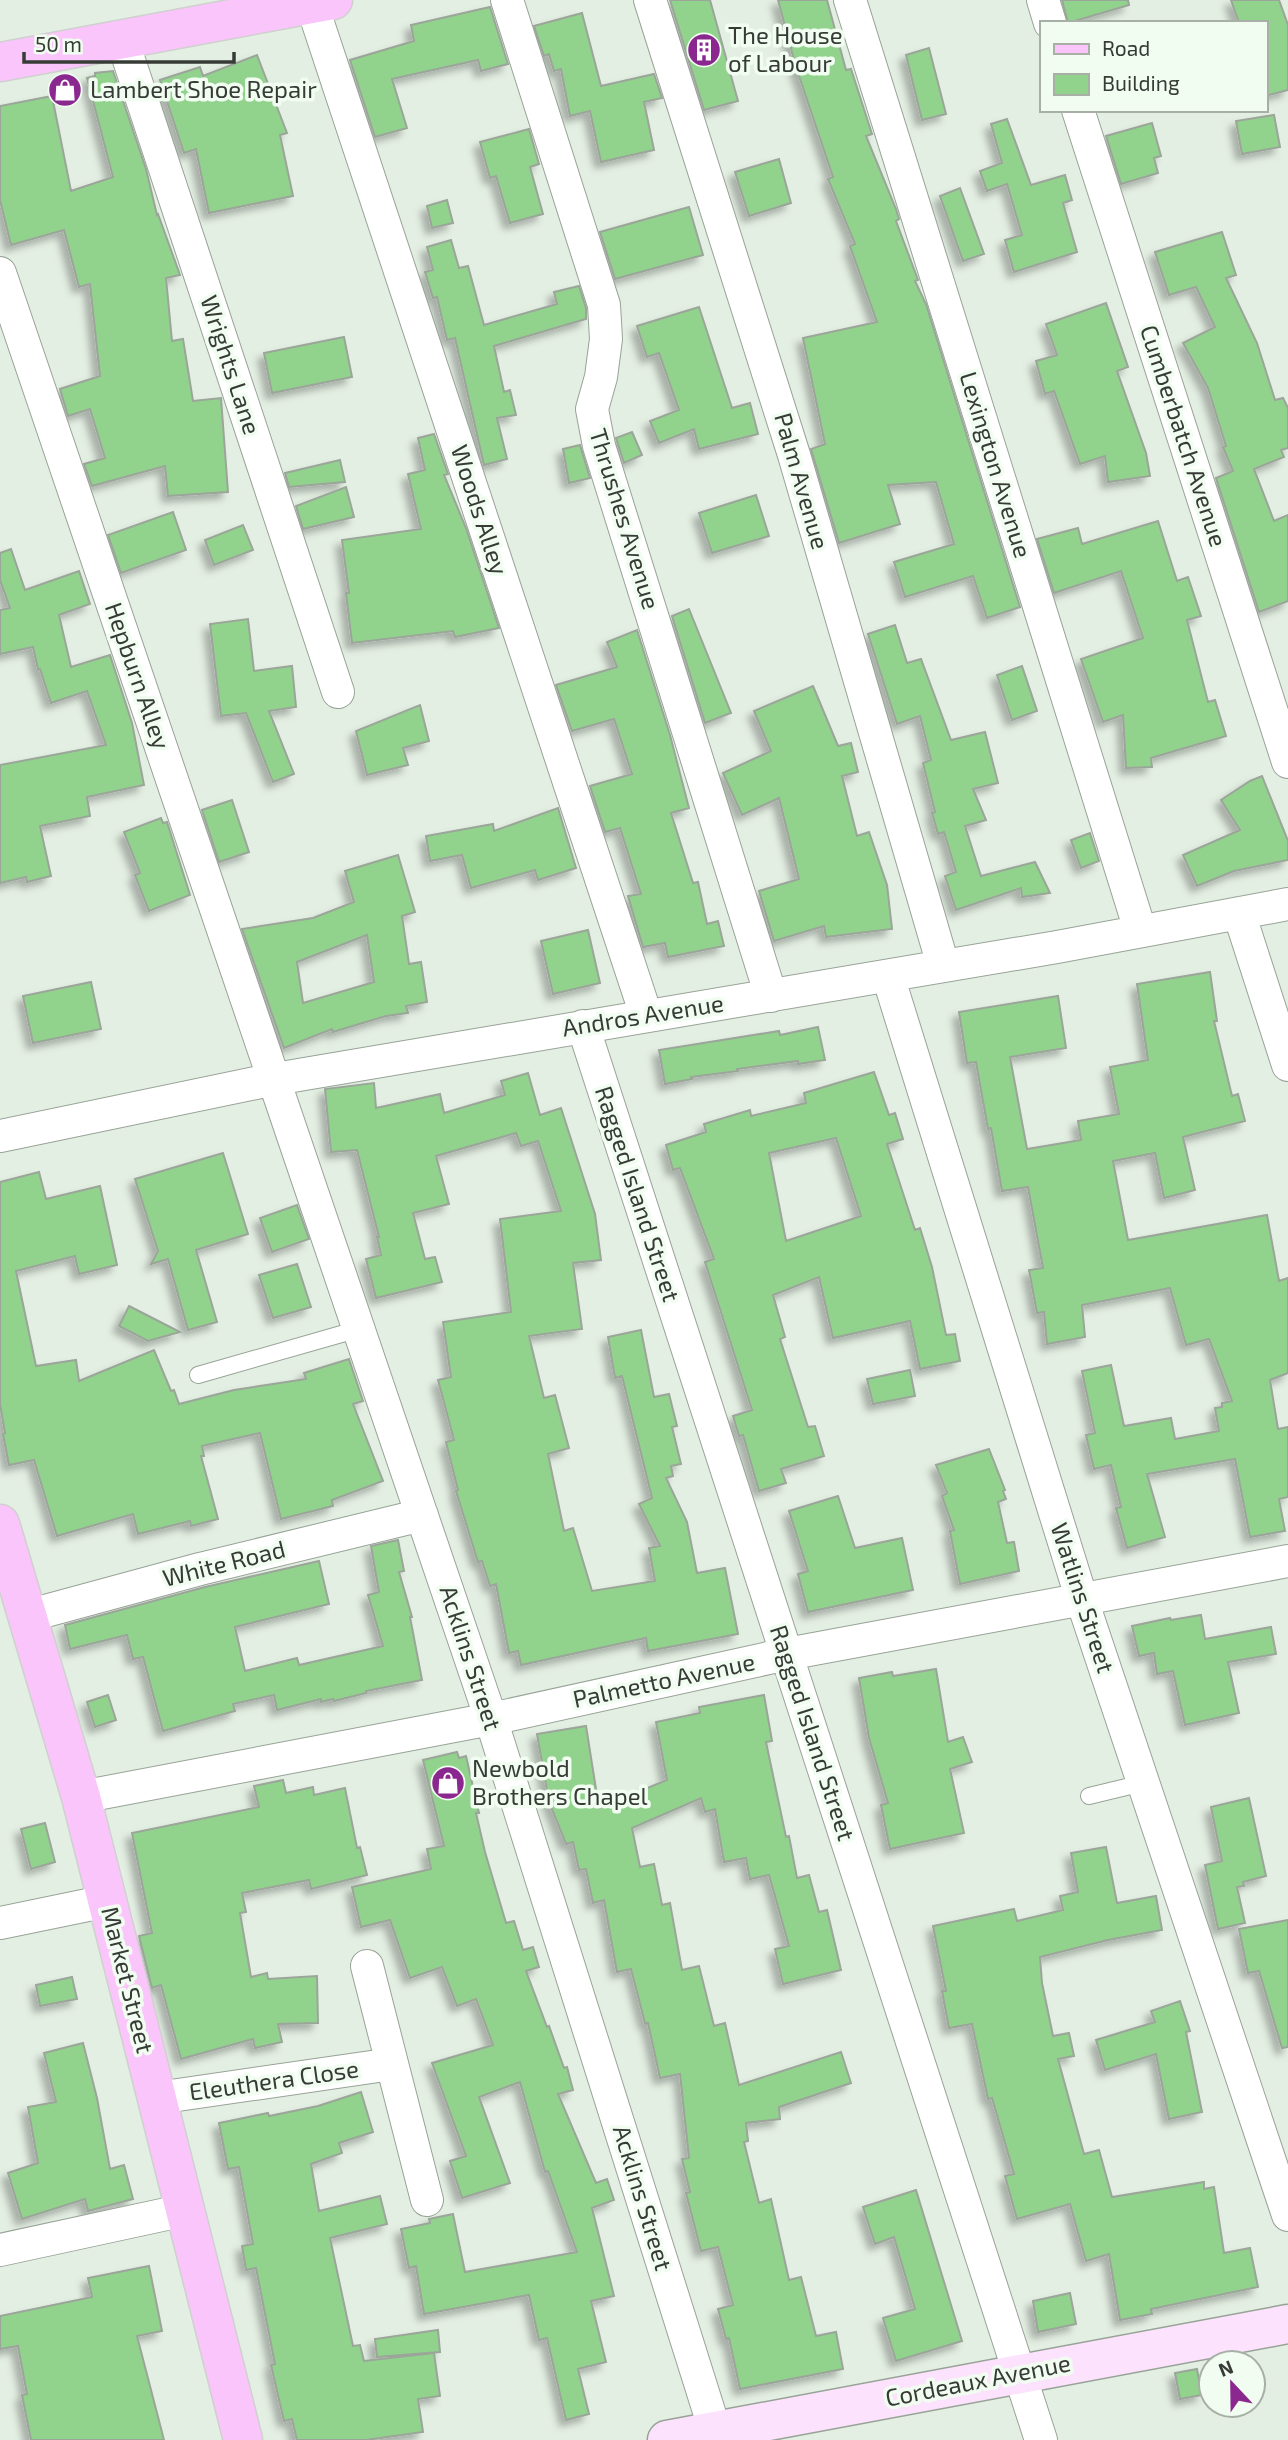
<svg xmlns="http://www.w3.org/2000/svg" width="1288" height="2440" font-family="'Exo 2',sans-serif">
	<defs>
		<filter id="shadow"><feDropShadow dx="-6" dy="6" stdDeviation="3.5" flood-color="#0004"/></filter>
	</defs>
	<rect width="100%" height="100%" fill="#e4efe3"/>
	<!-- building -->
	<path fill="#91d38c" stroke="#9ba59a" stroke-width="2" fill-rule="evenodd" filter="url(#shadow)" d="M670 0H710L738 101 704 110Z
		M778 0H827L846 70 851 69 872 134 866 136 896 209 899 219 896 221 918 280 915 281 926 304 1020 607 987 618 973 576 905 597 894 562 954 544 936 482 888 485 900 524 839 543 811 449 825 444 803 338 877 322 850 246 855 244 828 179 833 177 796 67Z
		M1062 0H1128L1129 5 1068 23Z
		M1231 0H1279L1288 25V90L1265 96V23H1239Z
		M490 7 508 64 481 71 478 60 392 79 407 128 375 137 350 60 414 41 411 25Z
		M582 13 601 86 654 74 662 98 644 102 654 150 601 162 590 111 570 116 561 69 554 71 549 54 544 56 534 26Z
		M929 48 946 114 922 120 906 55Z
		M257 55 287 133 280 135 293 196 209 213 196 149 184 153 160 80 200 67 203 76Z
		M113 71 146 169 157 215 158 214 180 275 166 278 172 341 183 339 193 401 221 398 228 492 168 496 165 466 92 486 84 464 105 458 90 409 68 416 60 389 100 376 90 284 79 287 64 230 11 245 0 200V106L52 96 71 191 113 177 87 78 95 76V73Z
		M1274 115 1280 147 1242 154 1236 121Z
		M1007 119 1031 185 1065 175 1072 200 1063 203 1077 252 1014 272 1005 240 1022 235 1007 184 987 191 980 171 1002 163 991 124Z
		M1152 123 1161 156 1154 158 1158 173 1121 184 1106 136Z
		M529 129 539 164 530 167 543 214 510 223 496 176 490 178 480 142Z
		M779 159 791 203 749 216 735 172Z
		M960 188 984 254 963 261 940 196Z
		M447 200 453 223 432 228 427 206Z
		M689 207 703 255 615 279 600 232Z
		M1222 232 1236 275 1226 278 1257 343 1275 400 1283 398 1288 408V448L1281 450 1284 457 1254 469 1274 521 1288 515V601L1259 612 1216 478 1233 471 1223 447 1226 446 1208 388 1183 343 1215 327 1196 287 1169 295 1155 252Z
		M451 240 459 268 468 266 484 325 557 304 554 292 579 286 586 308V319L494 346 504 392 510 390 516 415 497 418 507 459 484 465 455 338 447 340 437 297 433 298 425 272 433 270 427 247Z
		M1106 303 1128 367 1117 371 1146 453 1150 476 1108 482 1105 456 1080 464 1054 391 1045 394 1036 361 1057 355 1046 324Z
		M699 307 732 408 750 403 758 434 699 449 694 429 659 443 650 421 679 410 659 353 647 357 637 326Z
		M344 337 352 377 272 393 264 353Z
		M632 432 642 455 624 463 616 438Z
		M434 434 448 474 444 475 466 528 499 628 455 637 453 631 352 643 346 593H349L342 540 421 529 408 474 425 470 418 438Z
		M580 445 590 478 569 483 563 449Z
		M340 460 345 482 289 487 285 473Z
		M346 487 354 517 303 529 296 506Z
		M756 495 769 536 712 553 699 513Z
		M173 512 186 550 121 573 108 535Z
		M1158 521 1177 581 1188 577 1201 616 1187 620 1208 702 1215 700 1226 736 1151 758 1152 767 1126 768 1123 715 1103 722 1081 659 1143 638 1121 571 1054 593 1037 539 1078 528 1082 544Z
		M243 525 253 550 214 565 205 540Z
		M11 549 25 590 79 571 90 604 59 615 71 667 110 655 132 723 144 785 87 797 90 816 40 826 51 876 27 882 26 877 0 883V765L106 745 87 691 51 703 40 669H38L33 647 0 654V610L10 608 0 580V553Z
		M689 609 731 713 705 723 672 616Z
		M248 619 254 671 292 666 296 707 269 711 294 774 273 782 246 713 221 716 210 624Z
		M895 625 907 663 921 659 951 740 985 732 998 783 973 789 986 820 965 826 981 876 1035 862 1050 893 1022 897 1021 888 956 910 945 876 956 872 944 832 938 834 932 813 935 812 923 763 931 760 920 716 897 724 868 634Z
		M637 630 670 735 689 808 671 813 693 883 698 882 707 924 718 921 724 946 668 957 665 943 643 947 628 896 641 894 620 828 605 832 590 786 632 774 614 719 572 731 556 685 617 667 607 642Z
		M1022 666 1037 711 1012 720 997 675Z
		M813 686 838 746 851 743 858 772 842 776 857 836 869 832 887 885 892 929 826 937 824 926 774 941 759 891 799 879 779 798 742 815 723 773 771 751 754 711Z
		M420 705 429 741 403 748 408 765 367 775 356 731Z
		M1262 776 1288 841V860L1234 871 1197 886 1183 855 1240 830 1221 800 1250 781Z
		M232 800 249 852 219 862 202 810Z
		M558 808 576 868 538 880 535 870 471 888 462 855 430 861 426 836 493 824 494 831Z
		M161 818 163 823 167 822 190 895 149 911 135 875 140 873 124 832Z
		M1090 833 1099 861 1081 868 1071 840Z
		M398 855 415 912 402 916 409 964 421 962 427 1002 406 1006 408 1013 386 1016 333 1032 332 1029 284 1048 242 929 313 918 354 902 345 871ZM367 935 374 982 303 1003 297 962Z
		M588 930 600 983 553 994 541 941Z
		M1210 972 1217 1021H1214L1232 1096 1238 1094 1245 1121 1183 1137 1195 1190 1164 1198 1155 1153 1113 1161 1128 1240 1267 1215 1279 1281 1288 1278V1373L1270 1380 1278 1429 1288 1427V1497L1279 1499 1285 1531 1250 1537 1235 1459 1147 1474 1165 1537 1127 1548 1116 1508 1121 1507 1111 1465 1094 1469 1086 1435 1095 1433 1082 1371 1111 1365 1124 1426 1171 1418 1175 1439 1219 1431 1215 1408 1222 1407V1403L1232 1401 1209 1339 1186 1345 1170 1288 1082 1305 1085 1337 1047 1344 1044 1312 1037 1313 1029 1270 1043 1268 1028 1187 1002 1191 991 1128 988 1129 976 1062 967 1063 959 1012 1058 996 1066 1048 1010 1057 1027 1149 1081 1140 1078 1121 1119 1114 1110 1067 1148 1060 1137 984Z
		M91 982 101 1029 33 1043 23 996Z
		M818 1027 825 1060 798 1064V1061L737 1069 738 1071 691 1077 692 1079 665 1084 659 1050 779 1031 780 1035Z
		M874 1072 889 1115 895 1113 903 1139 887 1144 915 1230 920 1228 932 1267 946 1335 955 1334 960 1361 920 1369 910 1321 833 1338 819 1277 773 1295 785 1337 780 1339 808 1427 815 1426 824 1456 781 1469 786 1483 759 1491 743 1435 739 1436 733 1416 752 1410 705 1262 714 1259 680 1168 673 1170 666 1145 706 1132 704 1124 750 1110 751 1116 806 1103 804 1093ZM836 1138 861 1216 786 1241 769 1153Z
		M528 1073 540 1115 561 1108 595 1214 601 1260 573 1263 582 1329 529 1336 544 1398 555 1395 569 1448 548 1454 564 1531 573 1528 592 1591 655 1581 649 1548 660 1546 639 1504 652 1498 622 1376 615 1378 608 1337 641 1330 654 1397 669 1394 677 1426 672 1427 681 1464 671 1466 673 1476 666 1478 687 1522 697 1573 725 1568 738 1634 648 1651 646 1638 521 1665 518 1651 509 1653 496 1584 490 1586 482 1561 478 1562 456 1491 458 1490 446 1442 454 1440 438 1380 451 1377 443 1322 511 1312 500 1219 561 1211 538 1141 521 1146 516 1133 436 1156 449 1204 413 1213 425 1259 435 1257 442 1282 376 1298 366 1259 381 1255 377 1237H379L357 1150 331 1152 325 1089 374 1083 376 1108 440 1094 444 1113 505 1095 501 1081Z
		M223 1153 248 1234 196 1250 217 1322 188 1330 168 1259 151 1264 158 1251 135 1179Z
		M39 1172 46 1199 100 1186 117 1265 79 1274 75 1256 16 1271 36 1366 76 1360 79 1381 154 1350 171 1391 174 1390 179 1404 234 1390 306 1379 304 1373 349 1359 363 1401 353 1404 383 1481 332 1500 333 1506 281 1519 260 1433 202 1446 204 1456H201L218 1519 191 1526 190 1521 138 1534 133 1514 57 1536 34 1460 9 1465 3 1434 5 1433 0 1404V1182Z
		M297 1205 309 1239 272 1252 260 1218Z
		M297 1264 311 1307 273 1318 259 1275Z
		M129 1306 180 1332 148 1341 119 1326Z
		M910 1370 915 1396 873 1404 867 1379Z
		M989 1449 1005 1490 1003 1491 1006 1499 998 1502 1007 1543 1014 1542 1019 1571 960 1584 950 1531 954 1530 942 1496 947 1493 936 1465Z
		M838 1496 855 1548 902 1538 913 1590 808 1612 798 1574 808 1571 789 1511Z
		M398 1540 404 1571 399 1572 412 1617H410L422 1680 366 1691V1693L334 1701 333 1699 321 1702V1699L277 1710 274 1695 233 1704 235 1711 163 1731 143 1657 133 1659 127 1635 70 1649 65 1625 205 1587 319 1561 329 1604 235 1627 245 1671 297 1658 299 1665 383 1646 368 1595 379 1592 371 1546Z
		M1201 1615 1205 1639 1271 1627 1276 1654 1228 1662 1239 1713 1185 1725 1173 1671 1157 1674 1154 1653 1139 1656 1132 1626 1170 1618 1171 1620Z
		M936 1669 948 1742 963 1737 972 1762 950 1769 964 1833 890 1849 881 1805 888 1803 869 1738 859 1678 892 1672 893 1676Z
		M108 1695 116 1720 95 1727 87 1702Z
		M764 1695 772 1741 766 1742 786 1837 789 1836 797 1878 809 1875 819 1912 827 1910 841 1970 783 1984 775 1949 789 1946 769 1875 750 1879 746 1858 724 1862 715 1809 705 1812 701 1798 632 1828 640 1867 654 1864 662 1905 670 1903 682 1970 699 1966 714 2026 725 2023 739 2085 841 2052 851 2083 779 2107 780 2119 746 2123 748 2141 744 2142 759 2203 771 2199 789 2280 801 2277 816 2336 836 2332 843 2369 740 2389 729 2338 726 2339 718 2309 733 2305 718 2247 701 2251 686 2193 690 2192 682 2159 689 2158 680 2074 660 2078 648 2023H645L631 1969 617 1972 604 1900 593 1903 586 1869 579 1870 573 1842 566 1844 549 1802 537 1734 586 1726 599 1808 667 1780 656 1722 700 1713 699 1707Z
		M457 1752 459 1758 466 1756 479 1813H476L485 1852 506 1923 514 1921 523 1950 533 1947 539 1967 526 1971 547 2027 549 2026 564 2068 567 2067 573 2090 558 2094 596 2183 607 2179 614 2200 592 2208 614 2296 591 2301 606 2362 578 2369 589 2414 566 2420 547 2338 539 2340 529 2295 424 2314 416 2266 409 2268 401 2229 430 2223 429 2219 453 2214 465 2272 577 2252 548 2171 545 2172 520 2082 479 2097 510 2183 462 2198 450 2161 466 2156 432 2063 493 2045 476 1999 457 2006 442 1967 410 1978 390 1920 361 1927 352 1887 431 1869 427 1849 444 1846 423 1760Z
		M283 1780 286 1793 313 1787 314 1795 345 1788 357 1848 360 1847 367 1875 311 1889 309 1880 242 1893 246 1912 240 1913 251 1977 267 1973 268 1979 317 1976 318 2023 278 2024 282 2042 255 2048 253 2039 181 2059 161 1985 152 1988 139 1936 152 1933 132 1833 259 1807 254 1786Z
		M1249 1798 1266 1876 1243 1882 1244 1886 1237 1887 1245 1923 1218 1929 1205 1865 1222 1861 1211 1807Z
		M45 1823 55 1862 31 1869 21 1829Z
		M1106 1847 1117 1903 1156 1896 1162 1930 1108 1940 1040 1957 1042 1983 1053 2036 1069 2033 1074 2056 1058 2059 1084 2154 1099 2150 1112 2197 1204 2182V2189L1214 2187 1224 2253 1250 2248 1258 2287 1151 2309 1152 2314 1120 2320 1109 2254 1086 2261 1070 2204 1017 2219 1005 2176 1014 2174 992 2098 988 2099 972 2024 949 2028 942 1991H946L933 1926 1014 1909 1017 1921 1063 1910 1060 1896 1078 1892 1071 1853Z
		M1288 1920V2047L1282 2048 1259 1971 1248 1973 1239 1929Z
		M72 1977 77 1999 40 2006 36 1985Z
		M1180 2001 1190 2031 1186 2032 1202 2112 1169 2119 1156 2054 1105 2070 1096 2040 1155 2022 1151 2011Z
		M83 2043 97 2098 110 2169 124 2165 133 2199 88 2211 85 2199 22 2219 8 2173 38 2163 28 2107 56 2102 44 2053Z
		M361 2092 373 2132 339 2143 342 2153 311 2164 319 2211 380 2196 387 2224 330 2238 353 2346 360 2345 364 2361 434 2353 440 2396 418 2399 423 2432 366 2440H297L292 2419 284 2421 271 2365 275 2364 256 2268 246 2270 242 2246 253 2244 239 2167 228 2169 219 2123 268 2113 269 2116 318 2106Z
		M916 2190 962 2341 896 2361 883 2318 915 2309 894 2237 875 2244 863 2207Z
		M149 2266 162 2331 137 2336 164 2440H31L22 2395 27 2394 18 2346 0 2349V2316L92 2297 88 2278Z
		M1070 2293 1076 2324 1038 2332 1033 2301Z
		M438 2330 440 2352 377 2357 375 2339Z
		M1197 2369 1202 2395 1180 2399 1175 2373Z"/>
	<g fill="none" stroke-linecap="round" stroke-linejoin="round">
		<!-- lane casing -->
		<g stroke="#98a397" stroke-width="18">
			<path id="lane" d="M198 1375 359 1329
				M1089 1796 1143 1783"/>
		</g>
		<!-- street casing -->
		<g stroke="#98a397" stroke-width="34">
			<path id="street" d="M507 0 604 305 606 339 601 377 592 409 599 446 771 996
				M650 0 794 455 943 965
				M850 0 1140 930
				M1043 0 1050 23
				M312 5 646 1015
				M122 39 338 692
				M1078 110 1288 762
				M0 273 491 1719 718 2440
				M1239 913 1288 1065
				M888 976 1082 1600 1288 2215
				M583 1026 1041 2440
				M0 1136 275 1079 1057 947 1288 904
				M27 1616 200 1569 422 1515
				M81 1797 491 1719 787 1654 1288 1561
				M0 1923 107 1901
				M367 1966 427 2200
				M157 2098 392 2064
				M0 2250 185 2210"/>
		</g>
		<!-- secondary casing -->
		<g stroke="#98a397" stroke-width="41">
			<path id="secondary" d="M667 2440 1288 2324"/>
		</g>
		<!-- primary casing -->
		<g stroke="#cfd0cf" stroke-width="41">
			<path id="primary" d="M0 62 333 0
				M0 1524 81 1797 243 2440"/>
		</g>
		<!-- lane -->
		<use href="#lane" stroke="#fff" stroke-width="16"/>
		<!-- street -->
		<use href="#street" stroke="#fff" stroke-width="32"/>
		<!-- secondary -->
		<use href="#secondary" stroke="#fde2fd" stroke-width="38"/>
		<!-- primary -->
		<use href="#primary" stroke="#fac5fb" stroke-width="38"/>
	</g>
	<!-- icons -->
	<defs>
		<g id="building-disc" transform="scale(1.75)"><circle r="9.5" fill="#8b288f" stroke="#f1fdf0"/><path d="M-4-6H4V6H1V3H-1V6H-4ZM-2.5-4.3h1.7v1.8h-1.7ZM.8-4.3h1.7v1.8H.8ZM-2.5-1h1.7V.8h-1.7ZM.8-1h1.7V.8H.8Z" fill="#fff"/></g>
		<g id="shop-disc" transform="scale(1.75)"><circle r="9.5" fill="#8b288f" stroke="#f1fdf0"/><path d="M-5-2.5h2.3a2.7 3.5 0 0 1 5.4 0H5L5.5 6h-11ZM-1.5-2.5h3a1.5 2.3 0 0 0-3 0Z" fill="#fff"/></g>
	</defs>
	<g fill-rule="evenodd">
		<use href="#building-disc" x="704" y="50"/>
		<use href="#shop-disc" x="65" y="90"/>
		<use href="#shop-disc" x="448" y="1783"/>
	</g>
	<g text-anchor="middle" stroke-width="7" stroke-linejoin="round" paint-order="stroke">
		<!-- poi labels -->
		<g font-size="24" fill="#373b36" stroke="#f1fdf0" text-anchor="start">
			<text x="728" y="44">The House<tspan x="728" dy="28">of Labour</tspan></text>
			<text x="90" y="98">Lambert Shoe Repair</text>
			<text x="472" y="1777">Newbold<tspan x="472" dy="28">Brothers Chapel</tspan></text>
		</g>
		<!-- street labels -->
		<g font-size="24" fill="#373b36" stroke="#f1fdf0">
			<text transform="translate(230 365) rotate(72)" y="8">Wrights Lane</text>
			<text transform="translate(1183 436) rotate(72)" y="8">Cumberbatch Avenue</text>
			<text transform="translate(995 465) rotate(73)" y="8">Lexington Avenue</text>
			<text transform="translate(801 481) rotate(74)" y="8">Palm Avenue</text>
			<text transform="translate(479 510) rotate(72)" y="8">Woods Alley</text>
			<text transform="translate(624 519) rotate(73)" y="8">Thrushes Avenue</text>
			<text transform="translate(137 676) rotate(71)" y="8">Hepburn Alley</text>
			<text transform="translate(643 1016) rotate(-9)" y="8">Andros Avenue</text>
			<text transform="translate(637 1194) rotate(72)" y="8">Ragged Island Street</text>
			<text transform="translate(224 1564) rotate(-14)" y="8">White Road</text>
			<text transform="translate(1082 1598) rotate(72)" y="8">Watlins Street</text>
			<text transform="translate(470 1658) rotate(72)" y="8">Acklins Street</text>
			<text transform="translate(664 1681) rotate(-12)" y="8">Palmetto Avenue</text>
			<text transform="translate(812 1733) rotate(72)" y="8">Ragged Island Street</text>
			<text transform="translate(127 1980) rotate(76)" y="8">Market Street</text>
			<text transform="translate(274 2081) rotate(-8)" y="8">Eleuthera Close</text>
			<text transform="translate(642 2198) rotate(73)" y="8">Acklins Street</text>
			<text transform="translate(978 2381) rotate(-11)" y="8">Cordeaux Avenue</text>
		</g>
	</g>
	<!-- legend -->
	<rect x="1040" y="21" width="228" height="91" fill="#f1fdf0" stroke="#a7afa6" stroke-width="2"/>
	<rect x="1054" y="44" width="35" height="10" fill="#fac5fb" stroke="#a7afa6" stroke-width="2"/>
	<text x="1102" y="56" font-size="21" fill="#373b36">Road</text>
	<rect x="1054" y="74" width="35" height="21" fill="#91d38c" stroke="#a7afa6" stroke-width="2"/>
	<text x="1102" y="91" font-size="21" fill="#373b36">Building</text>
	<!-- north arrow -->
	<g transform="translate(1232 2384) rotate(338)"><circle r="33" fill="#f1fdf0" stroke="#a7afa6" stroke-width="2"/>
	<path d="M0-5L12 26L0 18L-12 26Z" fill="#8b288f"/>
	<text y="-10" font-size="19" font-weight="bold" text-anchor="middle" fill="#373b36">N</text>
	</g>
	<!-- scale -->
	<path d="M24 52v10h210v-10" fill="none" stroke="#373b36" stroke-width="3.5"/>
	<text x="35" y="52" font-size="21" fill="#373b36" stroke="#f1fdf0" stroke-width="5" paint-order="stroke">50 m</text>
</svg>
